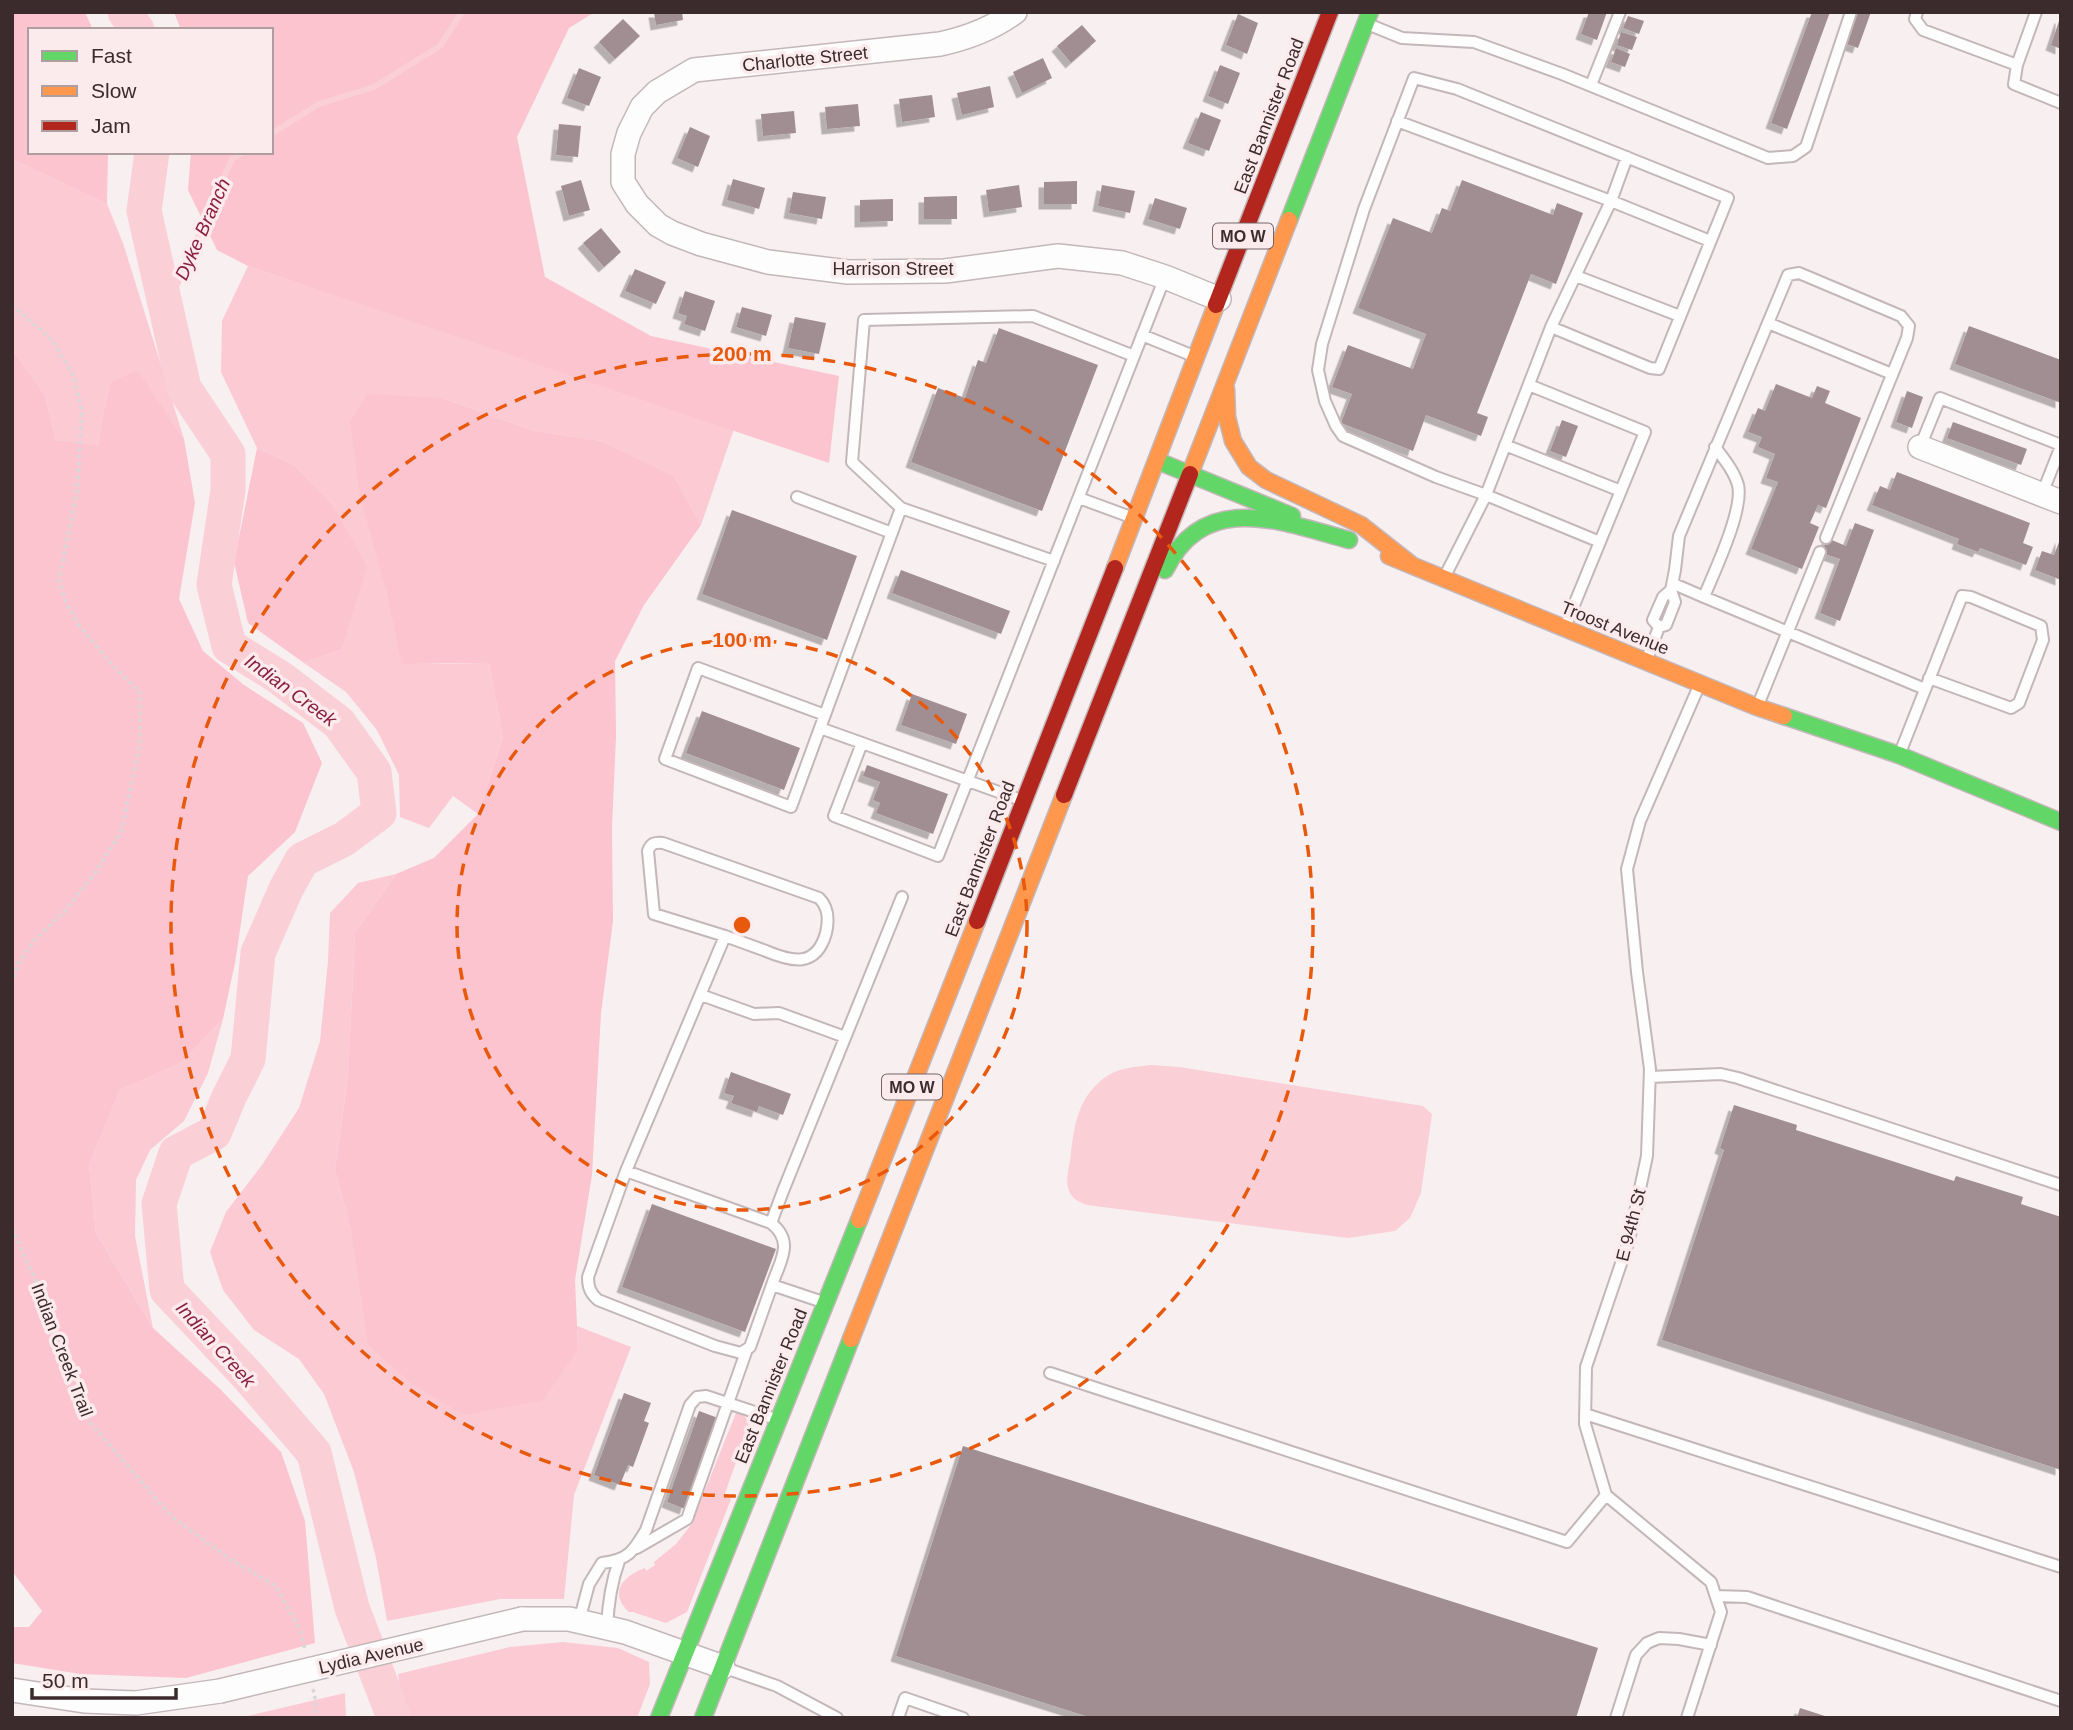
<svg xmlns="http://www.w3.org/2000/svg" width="2073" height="1730" font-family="Helvetica,sans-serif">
	<defs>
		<filter id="shadow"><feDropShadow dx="-5.5" dy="5.5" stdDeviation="0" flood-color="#0004"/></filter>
	</defs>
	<rect width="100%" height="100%" fill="#f8eff0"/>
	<!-- green -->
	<path fill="#fbcad3" d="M12 159 107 204 123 243 184 439 138 372 111 381 103 414 98 447 56 440 45 395 12 349Z
		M248 266 734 429 701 525 674 476 602 441 535 431 442 398 385 587 401 663 489 664 503 737 478 814 453 796 429 828 400 817 399 775 377 730 346 692 304 663 342 649 366 566 332 504 294 465 257 448 221 372 222 321Z
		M396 874 355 933 348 1076 335 1170 352 1234 578 1349 577 1326 631 1347 574 1495 564 1599H500L387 1621 376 1558 354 1472 324 1394 299 1359 254 1330 223 1290 210 1252 226 1212 262 1165 299 1108 320 1041 328 961 330 913 358 883Z
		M223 1019 208 1073 184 1121 150 1150 136 1180 135 1236 153 1328 96 1233 89 1165 120 1090 181 1063Z
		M736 1413 744 1415 747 1420H751L754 1424 752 1434 740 1451 724 1496 731 1499 687 1612 666 1623 633 1612H629C608 1593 623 1576 645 1568L646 1571 655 1565 654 1562 676 1544 691 1525Z
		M563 1642 618 1648 649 1662 650 1684 637 1718H404L398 1674 510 1647Z
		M345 1693 346 1718H239Z"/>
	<!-- forest -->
	<path fill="#fbc4ce" d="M12 12H85L93 30H30V152H108L107 204 12 159Z
		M174 12H595L569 28 517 137 545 277 651 336 839 376 829 463 248 266 217 250 188 190 191 152H271V30H181Z
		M12 349 45 395 56 440 98 446 103 414 111 381 138 371 184 439 195 503 179 599 203 651 244 685 303 723 322 763 295 832 248 876 235 963 223 1019 181 1063 120 1090 89 1165 96 1233 153 1328 220 1389 281 1452 305 1521 315 1643 186 1678 80 1674 12 1663V1627H29L42 1611 12 1571Z
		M367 394 442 398 535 431 602 441 674 476 701 525 644 605 615 661 616 736 612 828 613 921 601 1013 592 1175 575 1280 578 1349 543 1400 464 1415 412 1384 368 1345 352 1234 335 1170 348 1076 355 933 396 874 434 858 478 814 503 737 489 664 445 663 401 664 385 587 360 495 350 422Z
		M257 448 294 465 332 504 367 566 342 649 304 663 248 623 234 562Z"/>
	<!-- water -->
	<path fill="#facfd6" d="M1151 1065 1179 1067 1423 1106 1432 1114 1421 1193 1410 1218 1395 1231 1348 1238 1087 1205C1079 1202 1074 1200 1070 1193 1065 1183 1068 1171 1070 1161 1074 1128 1076 1100 1104 1078 1117 1068 1135 1067 1151 1065Z"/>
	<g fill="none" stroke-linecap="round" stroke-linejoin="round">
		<!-- stream -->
		<path stroke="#facfd6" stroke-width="6" d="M271 134 319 104 374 87 440 46 462 12
			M166 310 232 159 244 152"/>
		<!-- river -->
		<path stroke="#facfd6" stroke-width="35" d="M125 12 137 30
			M152 152 144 211 184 388 228 454V490L214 585 229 646 279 677 339 723 374 772 379 813 344 839 302 860 286 889 258 953 248 1059 229 1097 214 1133 176 1153 159 1204 167 1290 248 1376 314 1453 352 1608 393 1715V1718"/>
	</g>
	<!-- building -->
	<path fill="#a18e92" filter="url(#shadow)" d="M654 12H682L683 20 656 25Z
		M1589 12H1607L1597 40 1581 34Z
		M1812 12H1830L1787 129 1771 123Z
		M1856 12H1871L1858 48 1844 43Z
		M1238 14 1258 23 1247 54 1226 45Z
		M1628 16 1644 21 1639 34 1623 28Z
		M2060 18H2061V49L2051 45Z
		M623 19 640 36 615 59 599 42Z
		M1082 25 1096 41 1071 63 1057 46Z
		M1621 32 1637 37 1632 50 1617 45Z
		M1616 48 1630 54 1625 67 1611 62Z
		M1043 58 1052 78 1022 93 1013 72Z
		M1220 65 1240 73 1228 104 1208 96Z
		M579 68 601 77 589 106 567 98Z
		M990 86 994 107 962 115 957 93Z
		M932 95 935 117 902 122 899 99Z
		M858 104 860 126 827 129 825 107Z
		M794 111 796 133 763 136 761 114Z
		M1201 112 1221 120 1209 151 1188 143Z
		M559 124 581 126 578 157 556 155Z
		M690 127 710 136 698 167 677 158Z
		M733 179 765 188 759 209 727 200Z
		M581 180 590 210 569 216 561 186Z
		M1462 180 1553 215 1557 203 1583 213 1556 284 1531 274 1477 413 1488 417 1481 436 1426 415 1413 451 1341 423 1352 394 1332 387 1348 345 1413 369 1426 334 1358 308 1393 218 1432 233 1442 208 1450 211Z
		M1077 181V204H1044V182Z
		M1019 185 1022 207 989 212 986 190Z
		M1102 185 1135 191 1130 213 1098 206Z
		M793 192 826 197 822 219 789 213Z
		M957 196V219H924V197Z
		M1155 198 1187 208 1180 229 1148 219Z
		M893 199V221L860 222V200Z
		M601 228 621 252 604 267 583 243Z
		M635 269 666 282 656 304 625 291Z
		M685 291 715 301 705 331 684 324 687 316 678 313Z
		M742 307 772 315 766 336 736 327Z
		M795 317 826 323 819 354 788 348Z
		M1969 326 2061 360V403L1955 364Z
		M999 328 1098 365 1042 511 911 462 938 388 965 398 978 360 986 363Z
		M1776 384 1812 398 1817 386 1830 391 1825 403 1861 418 1826 508 1818 505 1810 523 1819 527 1802 569 1751 549 1778 482 1766 478 1775 454 1758 447 1762 437 1748 432 1758 408 1765 411Z
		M1907 391 1923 397 1912 428 1896 422Z
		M1562 420 1578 426 1566 457 1550 451Z
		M1953 422 2027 449 2021 465 1947 438Z
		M1897 472 2030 523 2023 543 2033 547 2026 565 1980 548 1978 552 1957 544 1959 539 1872 505 1880 486 1890 490Z
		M732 510 857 556 827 640 702 594Z
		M1855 523 1874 530 1840 621 1820 613 1840 559 1822 553 1827 538 1846 546Z
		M2061 537V580L2035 570 2042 551 2054 555Z
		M901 570 1010 611 1001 634 892 593Z
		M912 694 967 714 956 744 901 725Z
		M702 711 800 748 784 790 686 753Z
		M867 765 948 794 933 834 876 813 880 803 873 800 880 782 863 776Z
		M731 1072 791 1094 783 1115 759 1106 757 1112 731 1103 734 1096 724 1093Z
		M1734 1105 1797 1125 1796 1130 1954 1181 1956 1176 2023 1197 2021 1204 2061 1217V1470L1662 1340 1724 1150 1720 1148Z
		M652 1204 776 1249 745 1332 622 1287Z
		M624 1393 651 1403 644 1421 649 1423 633 1467 628 1465 620 1485 594 1475Z
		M699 1411 718 1418 685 1509 667 1502Z
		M963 1446 1598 1648 1576 1718H1092L896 1656Z
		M1800 1708 1828 1717V1718H1797Z"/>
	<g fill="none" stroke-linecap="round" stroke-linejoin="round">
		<!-- lane casing -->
		<g stroke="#c3b7b9" stroke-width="14">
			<path id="lane" d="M1917 12 1915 19 1923 30 2017 65 2036 12
				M1370 25 1402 38 1474 42 1562 74 1768 158 1793 156 1806 147 1851 12
				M2017 65 2014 84 2061 103
				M1591 85 1620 12
				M1397 121 1611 201 1551 327
				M1627 157 1611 201 1710 241
				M1576 276 1680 316
				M1768 323 1892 374
				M1142 335 1191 355
				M1529 385 1645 432 1565 627
				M1505 445 1621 491
				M1715 447C1724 459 1734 471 1738 485 1744 510 1714 572 1704 597L1925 689
				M1920 447 1940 398 2061 445
				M2042 494 2061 446
				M797 497 892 533
				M1079 498 1128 516
				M901 508 820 728 862 743 834 816 938 856 1165 277
				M1054 561 901 508 852 462 864 320 1033 316 1134 356
				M1445 576 1486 495 1436 477 1343 436 1336 426 1325 401 1318 370 1322 344 1364 209 1414 78 1457 89 1728 198 1659 369 1650 368 1551 327 1486 495 1600 542
				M1674 584 1704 597
				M1659 627 1653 620 1663 597 1671 590
				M1647 659 1659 627 1666 625 1675 602 1671 590 1675 570 1679 536 1788 275 1799 273 1901 316 1909 326 1907 338 1826 538
				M1758 705 1820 552
				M820 728 791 807 665 759 698 668 825 715
				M862 743 1021 800
				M1900 753 1962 596 1971 597 2041 626 2043 640 2019 703 2011 708 1929 678
				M701 995 754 1014 779 1013 845 1037
				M1650 1077 1721 1074 1738 1078 2061 1185
				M626 1171 725 936 654 914 648 851C651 843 655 842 663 843L819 898C829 908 829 920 826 933 816 968 792 962 766 951 752 946 739 941 725 936
				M771 1223 783 1191 902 897
				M772 1285 750 1347 741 1353 715 1346 598 1300C590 1293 588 1287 588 1277L626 1171 771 1223C795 1242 780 1261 772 1285L823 1302
				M1050 1373 1567 1542 1606 1495
				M1585 1414 2061 1567
				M637 1548 687 1519 746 1352
				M1716 1596 1747 1597 2061 1701
				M579 1621 589 1584 602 1563C628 1560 633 1552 646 1530L690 1405 697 1397 706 1396 776 1419
				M607 1628C608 1604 611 1583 619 1561
				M728 1669 777 1686 837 1718
				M898 1718 905 1698 963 1718
				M1616 1718 1636 1655 1647 1643 1659 1638 1679 1639 1711 1645
				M1687 1718 1721 1612 1711 1582 1606 1495 1585 1424 1586 1367 1629 1240 1647 1156 1650 1069 1637 972 1627 869 1640 821 1699 686"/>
		</g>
		<!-- street casing -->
		<g stroke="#c3b7b9" stroke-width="26">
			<path id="street" d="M1015 12C992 29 968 38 940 44L694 70 657 92 642 107 629 133 623 154V182L637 204 658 225 672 233 701 244 768 262 848 272 945 271 1058 256 1122 263 1165 277 1219 299
				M1920 447 2061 502
				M522 1619H569L625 1632 723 1667
				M12 1690 84 1701 136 1703 220 1691"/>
		</g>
		<!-- fast casing -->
		<g stroke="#c3b7b9" stroke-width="19">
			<path id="fast" d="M1289 220 1370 12
				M1165 464 1292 516
				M1165 570C1205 489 1282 522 1349 540
				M1784 716 1899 755 2061 822
				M659 1718 859 1220
				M703 1718 851 1339"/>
		</g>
		<!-- slow casing -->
		<g stroke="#c3b7b9" stroke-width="19">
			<path id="slow" d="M1226 389 1227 417 1233 441 1249 467 1266 480 1361 525 1413 566
				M1190 474 1289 220
				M1389 556 1757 707 1784 716
				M1115 568 1216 305
				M859 1220 977 921
				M851 1339 1064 795"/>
		</g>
		<!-- jam casing -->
		<g stroke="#c3b7b9" stroke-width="19">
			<path id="jam" d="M1216 305 1330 12
				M1064 795 1190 474
				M977 921 1115 568"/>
		</g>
		<!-- path -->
		<path stroke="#dbd7d8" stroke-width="3.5" stroke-dasharray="3.5 3.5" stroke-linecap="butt" d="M12 305 53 341 74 377 82 412 77 492 59 580 67 605 79 625 105 657 140 693V744L121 832 95 873 62 914 36 938 18 964 12 984
			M12 1228 43 1297 76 1381 88 1420 171 1516 231 1560 276 1586 301 1632 305 1650
			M313 1689 316 1703 314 1718"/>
		<!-- lane -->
		<use href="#lane" stroke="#fefdfd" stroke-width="10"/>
		<!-- street -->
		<use href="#street" stroke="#fefdfd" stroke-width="23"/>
		<!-- fast -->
		<use href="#fast" stroke="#63d668" stroke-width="16"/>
		<!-- slow -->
		<use href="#slow" stroke="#ff974d" stroke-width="16"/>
		<!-- jam -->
		<use href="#jam" stroke="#b3261e" stroke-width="16"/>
		<!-- street-bridge casing -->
		<g stroke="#c3b7b9" stroke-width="26" stroke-linecap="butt">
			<path id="street-bridge" d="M220 1691 522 1619"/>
		</g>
		<!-- street-bridge -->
		<use href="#street-bridge" stroke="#fefdfd" stroke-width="23"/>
	</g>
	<!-- distance rings -->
	<g fill="none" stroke="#e8590c" stroke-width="3.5" stroke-dasharray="12 9">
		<circle cx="742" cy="925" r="285"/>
		<circle cx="742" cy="925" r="571"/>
	</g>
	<g text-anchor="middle" stroke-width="7" stroke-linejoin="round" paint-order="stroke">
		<!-- shield labels -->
		<g fill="#fcebed" stroke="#756567" stroke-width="2">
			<rect x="1213" y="223.5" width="60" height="25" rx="5"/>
			<rect x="882" y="1074.5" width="60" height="25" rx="5"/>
		</g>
		<g font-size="16" font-weight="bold" fill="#3b2b2d">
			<text x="1243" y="242">MO W</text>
			<text x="912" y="1093">MO W</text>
		</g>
		<!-- street labels -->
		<g font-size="18" fill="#3b2b2d" stroke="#fcebed">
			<text transform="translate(805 59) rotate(-6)" y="6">Charlotte Street</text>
			<text transform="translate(1269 116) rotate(-69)" y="6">East Bannister Road</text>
			<text x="893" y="275">Harrison Street</text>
			<text transform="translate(1615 628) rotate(22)" y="6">Troost Avenue</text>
			<text transform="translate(980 859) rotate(-69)" y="6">East Bannister Road</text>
			<text transform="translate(1631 1225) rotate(-76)" y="6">E 94th St</text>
			<text transform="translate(62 1350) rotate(69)" y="6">Indian Creek Trail</text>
			<text transform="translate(771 1386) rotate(-68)" y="6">East Bannister Road</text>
			<text transform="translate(371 1656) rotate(-13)" y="6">Lydia Avenue</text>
		</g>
		<!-- water labels -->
		<g font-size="19" font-style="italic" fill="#8a2042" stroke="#fcebed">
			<text transform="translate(202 229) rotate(-66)" y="7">Dyke Branch</text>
			<text transform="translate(291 690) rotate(36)" y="7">Indian Creek</text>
			<text transform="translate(216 1344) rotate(48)" y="7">Indian Creek</text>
		</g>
	</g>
	<circle cx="742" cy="925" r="10" fill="#e8590c" stroke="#fcebed" stroke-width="3.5"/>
	<g font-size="21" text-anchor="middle" font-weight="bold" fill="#e8590c" stroke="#fcebed" stroke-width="7" stroke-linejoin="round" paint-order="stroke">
		<text x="742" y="361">200 m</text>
		<text x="742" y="647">100 m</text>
	</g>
	<!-- border -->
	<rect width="2073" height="1730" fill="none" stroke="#3b2b2d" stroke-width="28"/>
	<!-- legend -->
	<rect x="28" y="28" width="245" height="126" fill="#fcebed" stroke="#af9ea0" stroke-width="2"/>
	<rect x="42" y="51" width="35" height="10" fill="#63d668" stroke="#af9ea0" stroke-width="2"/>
	<text x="91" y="63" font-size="21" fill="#3b2b2d">Fast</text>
	<rect x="42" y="86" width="35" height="10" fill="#ff974d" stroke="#af9ea0" stroke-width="2"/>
	<text x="91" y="98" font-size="21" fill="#3b2b2d">Slow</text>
	<rect x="42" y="121" width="35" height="10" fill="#b3261e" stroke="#af9ea0" stroke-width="2"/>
	<text x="91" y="133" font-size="21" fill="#3b2b2d">Jam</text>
	<!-- scale -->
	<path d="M32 1688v10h144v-10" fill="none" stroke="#3b2b2d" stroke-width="3.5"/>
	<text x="42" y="1688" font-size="21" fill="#3b2b2d" stroke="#fcebed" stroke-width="5" paint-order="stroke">50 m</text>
</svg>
